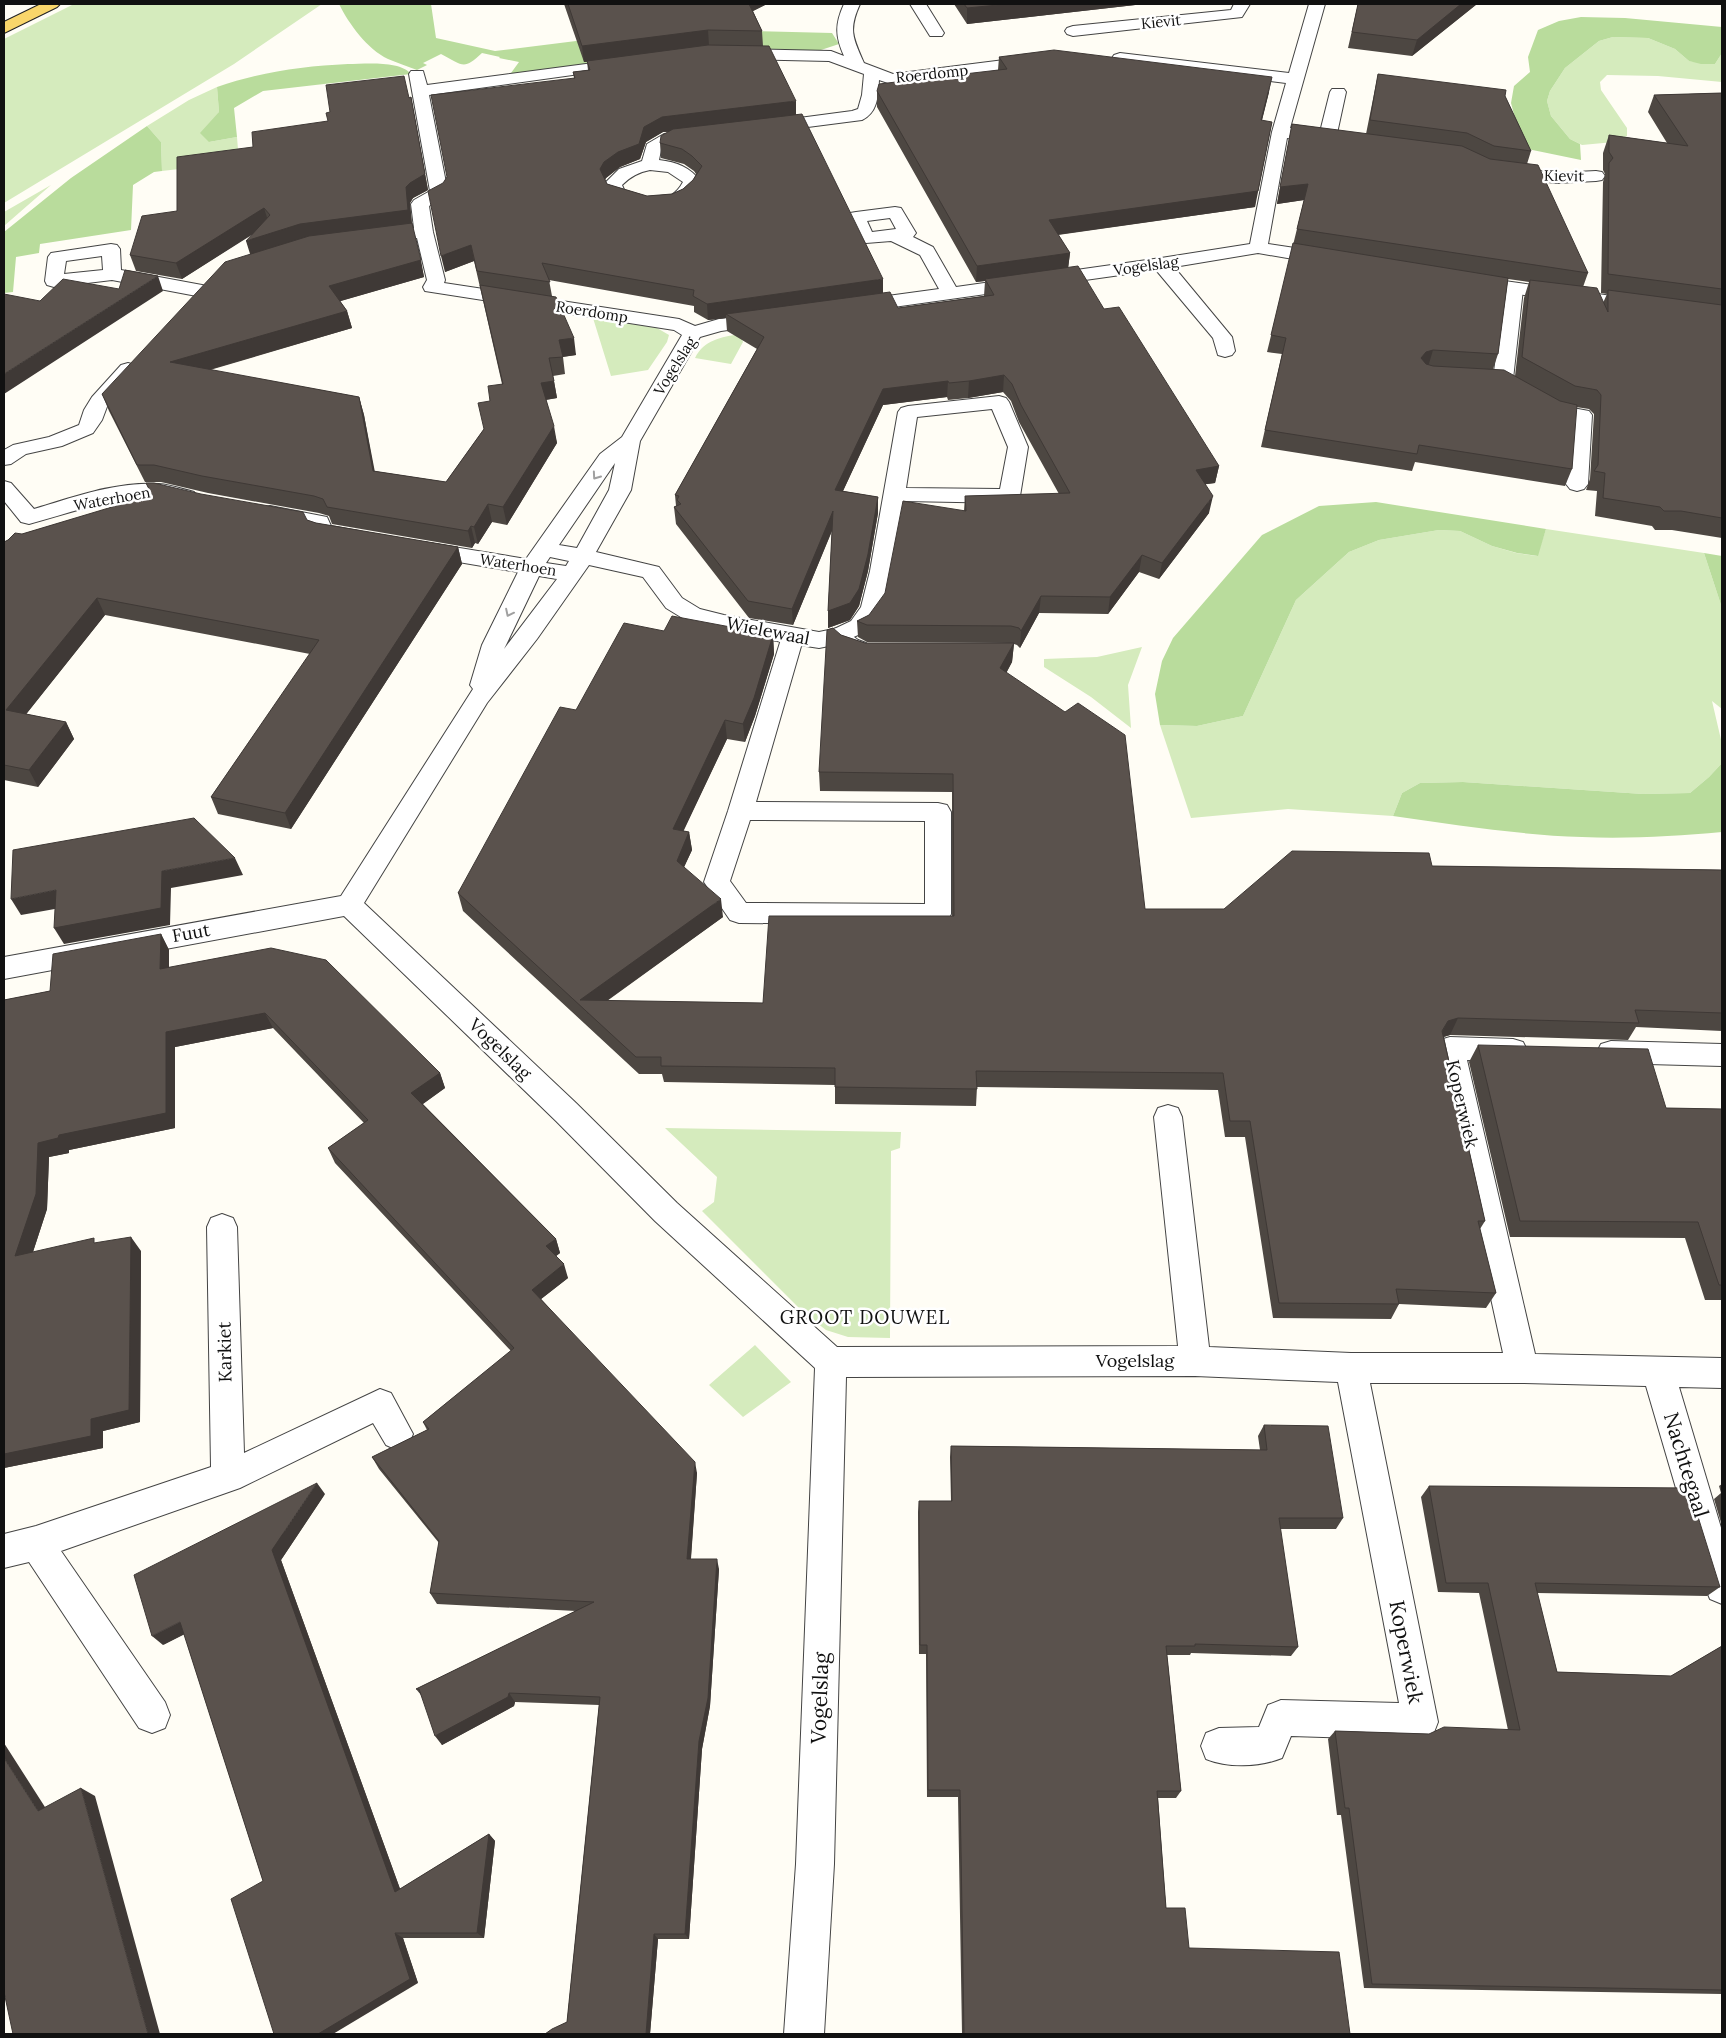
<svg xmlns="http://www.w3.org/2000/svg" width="1726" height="2038" font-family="Lora,serif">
	<rect width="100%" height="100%" fill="#fffdf5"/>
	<!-- green -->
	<path fill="#d5ebbd" d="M74 4H322L234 64 4 203V39Z
		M1613 37 1648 38 1675 49 1689 61 1715 64 1722 53V82L1658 76 1607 75 1600 82 1601 90 1627 128V136L1614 142 1582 145 1570 139 1551 116 1547 101 1550 91 1565 68 1599 41Z
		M217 87 219 112 209 142 237 137 239 162 162 171 161 142 147 126 189 100Z
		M51 185 4 226V212Z
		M593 318 657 328 669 335 667 342 648 370 611 376Z
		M740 334 743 342 731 364 695 358C704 340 721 337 740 334Z
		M1546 529 1704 553 1722 608V709L1712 701 1722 744V763L1709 777 1690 793 1643 794 1463 782 1420 783 1402 793 1393 816 1288 809 1191 818 1160 725 1197 726 1243 716 1296 600 1349 552 1379 540 1439 530 1460 531 1492 546 1516 553 1537 556Z
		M1142 647 1128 685 1131 728 1091 697 1044 667V659L1097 657Z
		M665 1128 901 1132 900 1148 891 1151 890 1338 848 1337 826 1330 804 1313 702 1211 714 1202 717 1177Z
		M755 1345 791 1382 743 1417 709 1385Z"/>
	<!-- forest -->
	<path fill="#b9dc9c" d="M339 4H431L436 38 495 51 672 29 832 33 839 44 818 51 515 74 511 73 519 62 499 58 500 57 482 53C463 71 463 65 441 54L423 63 427 65 417 70C407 66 397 63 388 59 367 49 349 24 339 4Z
		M1581 17 1625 18 1722 27V53L1715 64H1701L1689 61 1675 49 1648 38 1613 37 1599 41 1565 68 1550 91 1547 101 1551 116 1570 139 1580 144 1581 160 1523 148 1511 103 1514 86 1530 72 1528 57 1538 30 1559 21Z
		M348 64C364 64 400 60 411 74L263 91 234 108 237 137 209 142 200 133 219 112 217 87C260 72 303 66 348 64Z
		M147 126 161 142 162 171 154 172 133 185 131 230 40 244 39 253 16 257 13 292 4 293V232L71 178Z
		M1376 502 1546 529 1538 556 1517 553 1492 546 1460 531 1439 530 1379 540 1349 552 1296 600 1243 716 1197 726 1160 725 1155 694 1162 661 1173 638 1262 535 1319 506Z
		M1704 553 1722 556V608Z
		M1722 763V832C1676 836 1628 839 1582 837 1519 835 1456 825 1393 816L1402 793 1420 783 1463 782 1643 794 1690 793 1709 777Z"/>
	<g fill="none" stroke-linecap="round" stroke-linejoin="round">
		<!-- lane casing -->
		<g stroke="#444" stroke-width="2">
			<path id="lane" d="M1514 283 1521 285 1523 289 1513 379 1510 383 1503 385 1496 383 1493 379 1505 289 1507 285Z
				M1543 395 1567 407 1589 411 1592 415 1588 484 1584 489 1577 491 1570 489 1566 484 1572 420C1558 417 1541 413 1533 401L1536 397Z
				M999 396 1006 398 1009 402 1028 447 1020 496 1017 501 1009 503 904 501 892 571 883 609 867 631 838 644 830 641 827 636 830 631 851 621 861 607 870 571 898 412 901 408 908 406ZM992 409 1008 447 1000 489 906 488 917 417Z
				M793 628 801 631 804 636 756 802 938 803 947 805 951 812V914L947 921 938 924 739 923 730 920 704 882 728 811 782 636 785 631ZM750 820 925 821V904L746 903 730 881Z"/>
		</g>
		<!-- street casing -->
		<g stroke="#444" stroke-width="2">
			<path id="street" d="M844 4H860C848 30 853 38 864 63L893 74 1035 56 1041 58 1043 61 1041 64 1035 66 891 84 879 80C878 96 878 112 862 120L769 132 763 131 761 127 763 123 769 122 852 111 858 109 862 95 864 74 829 61 736 59 730 57 728 54 730 51 736 49 831 51 844 56C835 36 835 24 844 4Z
				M910 4H926L944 33 942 36H930Z
				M1234 4H1250L1242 17 1073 36 1067 34 1065 31 1067 28 1073 26 1231 10Z
				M1309 4H1325L1290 128 1320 132 1330 92 1332 89H1344L1346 92 1336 138 1334 142 1327 143 1287 138 1268 244 1328 253 1335 255 1337 259 1335 263 1328 265 1258 253 1174 267 1232 337 1235 351 1232 355 1225 357 1218 355 1213 338 1156 270 858 312 851 310 849 306 851 302 858 300 939 289 920 255 891 241 866 243 860 242 847 217 850 213 856 212 895 207 901 208 916 233 913 237 933 247 956 287 1161 258 1250 244 1272 132 1286 83 1120 63 1114 61 1112 58 1114 55 1120 53 1289 73ZM890 218 896 229 872 232 867 221Z
				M624 59 630 61 632 64 630 67 429 95 448 193 445 197 429 206 433 232 445 280 444 283 679 319 695 326 719 319 764 314 771 316 774 320 771 324 721 331 700 337 640 441 631 490 596 552 659 567 682 598 700 609 724 615 819 632 838 628 846 631 858 640 866 643 870 649 866 655C853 658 844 653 834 645L819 648 793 644 724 631 684 619 666 608 643 577 589 565 537 639 487 703 364 903 576 1103 677 1203 837 1347 1178 1346 1154 1117 1158 1108 1168 1105 1178 1108 1182 1117 1209 1347 1351 1353H1503L1436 1048 1440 1040 1450 1037 1513 1039 1523 1042 1527 1050 1523 1058 1513 1061 1467 1060 1535 1354 1722 1358V1388L1679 1387 1722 1531V1604L1710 1599 1705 1587 1646 1386 1522 1383H1370L1438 1722 1433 1735 1420 1740 1291 1736 1282 1758C1260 1767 1228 1768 1206 1759L1201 1746 1206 1733 1219 1728 1259 1727 1268 1705 1281 1700 1399 1703 1338 1382 1195 1376 846 1377 834 1864 824 2034H784L796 1864 815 1368 655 1221 556 1121 344 916 4 979V957L341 896 473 689 470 685 482 645 518 572 423 556 415 554 412 549 415 544 423 542 526 559 600 454 622 437 682 335 674 330 425 291 423 287 427 280 417 238 378 243 372 242 369 238 372 234 414 228 411 204 414 200 430 191 409 74 411 71H423L427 85ZM615 463 609 490 577 548 559 545ZM550 557 569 561 566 566 546 563ZM539 576 557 579 504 649 506 645Z
				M694 131 700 132 702 136 700 140 674 143 661 150 659 160C677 162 690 167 701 182 681 222 644 212 611 199L604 184 619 169 642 161 647 144 664 134ZM650 170 668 172 683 182C670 207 645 201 625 192L622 185C630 177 639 172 650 170Z
				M1506 167 1556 173 1596 171 1602 172 1605 176 1602 180 1596 181 1556 183 1500 176 1497 172 1500 168Z
				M111 244 117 245 120 249 121 270 202 285 209 287 211 291 209 295 202 297 112 280 54 287 47 285 45 281 48 257 51 253ZM102 256 103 270 64 274 66 261Z
				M1469 276 1641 300 1648 302 1650 306 1648 310 1641 312 1462 286 1460 282 1462 278Z
				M128 363 135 365 138 369 108 404 102 420 93 433 62 446 26 454 11 464 4 465V450L13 445 49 437 79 425 84 410 92 397 121 365Z
				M4 481 11 483 34 509C74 497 117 481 159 484 171 485 182 489 194 492L197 497 194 502C180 505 157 496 140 498 101 501 66 514 29 524L21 522 4 501Z
				M270 506 327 517 331 526 359 531 362 536 359 541 351 543 314 536 310 527 262 518 259 513 262 508Z
				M1611 1041 1722 1044V1066L1611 1063 1601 1060 1597 1052 1601 1044Z
				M222 1214 233 1218 237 1227 244 1453 380 1389 391 1393 413 1434 408 1445 397 1450 386 1445 373 1423 240 1488 61 1551 165 1702 170 1715 165 1728 152 1733 139 1728 29 1562 4 1568V1534L36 1526 211 1467 207 1227 211 1218Z"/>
		</g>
		<!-- primary casing -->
		<g stroke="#222" stroke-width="2">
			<path id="primary" d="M41 4H60L57 7 4 33V22Z"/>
		</g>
		<!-- lane -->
		<use href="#lane" fill="#fff" fill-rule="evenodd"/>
		<!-- street -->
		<use href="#street" fill="#fff" fill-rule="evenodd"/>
		<!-- primary -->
		<use href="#primary" fill="#f9d66b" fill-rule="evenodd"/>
	</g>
	<!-- wall -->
	<path fill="#4d4742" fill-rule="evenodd" d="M564 4H767L753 11 762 31 763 46 883 293 898 308 984 296 985 281 976 282 877 107V91L998 70 999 57 1269 92 1262 120 1255 207 1058 235 1070 253 1068 268 1104 309 1219 466 1215 483 1205 484 1209 513 1159 579 1139 572 1108 614 1039 613 1020 648 1017 645 1014 644 1012 662 1006 673 1145 909H1224L1432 866 1722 870V1031L1636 1027 1628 1040 1450 1035 1444 1037 1485 1221 1480 1229 1496 1293 1486 1308 1399 1304 1391 1319 1273 1318 1245 1137H1225L1218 1090 977 1087 976 1106 835 1104V1085L664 1082 662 1074H639L463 911 458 893 576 710 664 631 773 635 774 654 755 716 745 742 727 739 683 831 689 832 692 850 684 867 723 917 607 1001 763 1003 952 916V792L820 791 819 772 841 635 865 643H1009L867 642 858 637 857 621 869 615 964 511 965 496 1059 494 1019 422 1011 401 1003 392 968 398 948 400 947 397 883 405 843 491 878 497V513L868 571 859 606 850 620 828 628V611L832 531 793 625 749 618 676 524 674 507 676 506 675 495 757 349 727 331 726 318 708 320 694 312V306L549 280 552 296 576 355 563 357 565 374 553 376 557 398 546 400 557 443 507 525 492 522 478 544 475 543 472 548 332 524 329 516 319 513 208 493 161 482H145L109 411 102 394 250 254 252 234 182 279 136 271 130 255 177 211 253 147 328 121 411 97 428 190 413 198 410 203 412 223 424 277 340 301 347 311 352 328 210 370 359 397 364 415 374 471 446 482 484 429 490 401 502 384 474 261 445 272 443 183 574 78 573 72 588 70 587 62H584ZM663 132H669L660 143 661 158 684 164 694 171 696 174 693 180 683 189 672 194 647 196 607 184 605 180 606 178 620 167 640 159 646 142Z
		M954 4H1144L967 24Z
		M1358 4H1477L1412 56 1348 48Z
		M1378 74 1505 96 1531 151 1527 164 1588 273 1583 287 1603 303 1607 294 1601 293 1603 182 1605 174 1603 170V153L1609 135 1667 143 1648 112 1654 95 1722 93V538L1672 530H1655L1652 526 1595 516 1597 491 1586 490 1590 479 1594 414 1589 409 1576 407 1572 469 1565 486 1415 462 1412 471 1261 447 1282 354 1267 352 1304 200 1277 204 1292 124 1366 134ZM1508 279 1529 282 1524 298 1515 376 1493 369 1498 354Z
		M146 483 307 520 316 523 458 547 462 564 291 829 218 814 211 797 310 654 105 615 26 714 66 722 74 739 38 787 4 780V542L22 534 152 496Z
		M161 934 169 950V967L440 1073 445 1088 423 1104 556 1239 560 1253 556 1256 568 1278 541 1299 697 1473 691 1559 719 1569 710 1706 702 1749 689 1939H658L650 2034H545L567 2022 599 1705 515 1702 514 1706 442 1745 421 1695 416 1689 576 1611 437 1604 430 1593 439 1543 379 1469 372 1457 427 1430 423 1422 511 1351 335 1163 328 1148 364 1123 273 1028 175 1047V1128L69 1150V1153L49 1157 47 1209 33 1252 98 1243 141 1251 140 1422 103 1431V1448L4 1468V1000L50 991Z
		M1478 1045 1666 1108 1722 1109V1300H1705L1685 1238 1510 1237 1469 1062Z
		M1264 1425 1343 1518 1336 1529H1280L1298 1647 1291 1656 1191 1653 1190 1655H1167L1181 1791 1176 1798H1158L1166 1908 1189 1948 1350 2034H962L958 1797H927L926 1654H919L918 1512 919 1501H951L950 1457 951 1446 1260 1450 1258 1436Z
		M1722 1484V1526L1714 1499 1721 1493 1719 1486Z
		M1429 1486 1720 1587 1707 1596 1537 1593 1557 1672 1671 1676 1722 1646V1994L1364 1988 1341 1815H1337L1328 1739 1335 1731 1429 1734 1508 1730 1479 1593 1438 1592 1421 1497Z
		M325 1494 281 1560 400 1889 489 1834 495 1841 484 1938H403L418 1983 263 1881 184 1634 163 1645Z"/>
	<!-- shaded-wall -->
	<path fill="#3f3936" d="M746 4H767L747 14Z
		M1008 4H1144L967 24V8Z
		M1461 4H1477L1412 56 1417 40Z
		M708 30 709 46 584 62 582 46Z
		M1272 77 1269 92 1258 136 1261 120Z
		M411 97 428 190 413 198 410 203 412 226 251 257 246 241 406 187Z
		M796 101V116L663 132 646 142 640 159 620 167 606 178 602 185 600 169 604 162 618 152 644 127 662 117Z
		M1272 122 1255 207 1048 236 1049 220Z
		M1308 184 1304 200 1277 204 1280 187Z
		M264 208 269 224 182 279 176 263Z
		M471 245 474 261 445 272 441 256Z
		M1070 253 1068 269 985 279V281L976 282 977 266Z
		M421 260 424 277 334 303 329 286Z
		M158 276 163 291 4 394V374Z
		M883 279V295L726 314V318L708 320 707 304Z
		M347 311 352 328 177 379 170 362Z
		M574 338 576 355 561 357 559 340Z
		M1433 350 1428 367 1421 358 1426 352Z
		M1004 375 1003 392 968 398 969 381Z
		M554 381 557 398 544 400 541 383Z
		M948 381 947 397 883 405 836 506 835 490 883 389Z
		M359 397 364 415 378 488 373 471Z
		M554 426 557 443 507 525 503 507Z
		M1219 466 1215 483 1193 486 1196 470Z
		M1213 496 1209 513 1159 579 1162 563Z
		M878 497V513L868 571 859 606 850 620 828 628V611Z
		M488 504 492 522 478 544 474 527Z
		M833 511V528L793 625 792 609Z
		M471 526 475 543 472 548 468 531Z
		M458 547 462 564 291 829 285 813Z
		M1142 555 1139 572 1108 614 1110 597Z
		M1041 596 1039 613 1020 648 1021 631Z
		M97 598 105 615 16 727 6 710Z
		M773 635 774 654 755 716 745 742 743 724Z
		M1014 643 1012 662 999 687 1000 668Z
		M725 720 727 739 676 847 673 829Z
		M66 722 74 739 38 787 29 770Z
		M689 832 692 850 679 878 677 861Z
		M235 858 243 875 171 888 170 925 64 944 54 928 162 871Z
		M56 890 66 907 21 915 11 899Z
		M721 899 723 917 588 1014 580 1000Z
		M161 934 169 950V985L160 969Z
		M265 1013 273 1028 175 1047V1128L69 1150V1153L49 1157 47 1209 27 1270 15 1256 38 1143 59 1135 166 1032Z
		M1458 1018 1450 1035 1439 1038 1448 1021Z
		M440 1073 445 1088 417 1108 411 1093Z
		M131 1237 141 1251 140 1422 103 1431V1448L4 1468V1454L91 1419Z
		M556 1239 560 1253 551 1260 546 1246Z
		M564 1264 568 1278 536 1303 532 1290Z
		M695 1462 697 1473 690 1569 687 1559Z
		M317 1483 325 1494 281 1560 403 1897 395 1892 272 1550Z
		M717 1559 719 1569 710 1706 702 1749 689 1939 685 1934 699 1741Z
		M180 1622 191 1631 163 1645 152 1636Z
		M509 1693 515 1702 514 1706 442 1745 435 1736Z
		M4 1743 52 1818 38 1811 4 1758Z
		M81 1788 95 1796 160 2034H148Z
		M489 1834 495 1841 484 1938 477 1933Z
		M395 1933 403 1938 418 1983 333 2034H318Z
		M654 1934 658 1939 650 2034H646Z"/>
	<!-- building -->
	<path fill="#5a524d" stroke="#3f3936" d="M568 4H749L762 31 708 30 582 46Z
		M964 4H1008L967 8Z
		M1358 4H1461L1417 40 1352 32Z
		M708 45 769 46 796 101 662 117 644 127 639 144 618 152 604 162 600 169 607 184 647 196 672 194 683 189 693 180 702 166 692 156 682 149 660 143 661 136 673 129 802 114 883 279 707 304 693 296 694 290 542 263 550 282 477 271 471 245 441 256 428 191 443 183 447 177 431 95 575 78 573 72 590 70 587 61Z
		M1054 50 1272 77 1261 120 1272 122 1258 191 1049 220 1070 253 977 266 877 91 879 84 1007 69 999 57Z
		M1378 74 1506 90 1505 96 1531 151 1494 146 1467 133 1370 120Z
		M404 76 409 98 411 97 425 174 410 183 406 187 408 210 300 224 246 241 270 215 264 208 176 263 130 255 142 216 177 211V157L253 147 252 132 328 121 326 113 330 112 326 85Z
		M1722 93V289L1608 274 1609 163 1613 158 1609 152V135L1688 146 1654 95Z
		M1292 124 1462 146 1490 159 1538 165 1588 273 1297 229 1308 184 1280 187Z
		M412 223 421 260 329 286 347 311 170 362 359 397 373 471 446 482 484 429 478 403 490 401 488 386 503 384 480 285 556 297 574 338 559 340 563 357 549 358 554 381 541 383 554 426 503 507 488 504 474 527 471 526 468 531 327 507 323 499 314 496 202 476 154 465H137L102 394 225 262 309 236Z
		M1293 243 1508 278 1498 354 1433 350 1426 352 1421 358 1426 364 1433 366 1504 370 1560 401 1577 405 1572 469 1419 445 1417 454 1265 430 1286 338 1271 335Z
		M1078 266 1104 309 1119 307 1219 466 1196 470 1213 496 1162 563 1142 555 1110 597 1041 596 1021 631 1019 628 1011 626 867 625 857 621 869 615 885 593 903 501 966 511 965 496 1070 493 1021 405 1012 384 1004 375 969 381 949 383 948 381 883 389 835 490 878 497 868 554 859 589 850 603 828 611 833 511 792 609 748 601 674 507 681 504 677 500 679 496 675 495 764 337 726 314 890 292 898 308 994 295 985 279Z
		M125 270 158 276 4 374V294L40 301 63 279 119 289Z
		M1530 280 1597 288 1608 312V290L1722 305V518L1681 511H1664L1660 507 1603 498 1605 473 1594 471 1598 465 1601 395 1597 390 1575 386 1522 357Z
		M146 483H154L201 494 303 512 307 520 316 523 458 547 285 813 211 797 319 640 97 598 6 710 66 722 29 770 4 765V542L8 540 15 533 22 534 152 495Z
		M672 616 773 635 754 698 743 724 725 720 673 829 689 832 677 861 721 899 580 1000 763 1003 769 916H954L953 774 819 772 827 630 833 628 841 635 865 643H1014L1000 668 1065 712 1078 703 1125 735 1145 909H1224L1292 851 1429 853 1432 866 1722 870V1013L1635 1010 1639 1023 1458 1018 1448 1021 1442 1031 1485 1221H1478L1496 1293 1396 1289 1399 1304 1279 1303 1250 1121H1230L1223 1073 976 1071 977 1089 835 1087V1068L661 1066V1057H636L458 893 560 707 576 710 624 623 664 631Z
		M194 818 235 858 162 871 161 908 54 928 56 890 11 899 13 850Z
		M161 934 160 969 271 948 326 960 440 1073 411 1093 556 1239 546 1246 564 1264 532 1290 695 1462 687 1559H717L708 1698 699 1741 685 1934H654L646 2034H545L552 2029 567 2022 600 1697 509 1693 508 1697 435 1736 419 1689H416L594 1602 430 1593 439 1541 372 1457 429 1429 423 1422 514 1348 328 1148 368 1120 265 1013 166 1032V1113L59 1135 58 1138 38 1143 36 1194 15 1256 94 1238V1243L131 1237 129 1410 91 1419V1436L4 1454V1000L50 991 53 954Z
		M1478 1045 1648 1049 1666 1108 1722 1109V1285H1719L1698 1222 1520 1221Z
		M1264 1425 1328 1426 1343 1518H1279L1298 1647 1195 1644V1646H1166L1181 1791H1157L1166 1908H1185L1189 1948 1339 1952 1350 2034H964L960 1790H928L927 1645H920L919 1501H952L951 1446 1267 1450Z
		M317 1483 272 1550 395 1892 489 1834 477 1933H395L410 1979 318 2034H274L231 1899 263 1881 180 1622 152 1636 134 1575Z
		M1429 1486 1689 1488 1720 1587 1535 1583 1557 1672 1671 1676 1722 1646V1990L1372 1984 1349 1808H1345L1335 1731 1429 1734 1444 1727 1520 1730 1488 1583H1446Z
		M4 1758 38 1811 81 1788 148 2034H13L4 1992Z"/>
	<!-- one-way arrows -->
	<defs><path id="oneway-chevron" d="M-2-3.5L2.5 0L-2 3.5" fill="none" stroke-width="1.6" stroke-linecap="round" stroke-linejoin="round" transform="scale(1.25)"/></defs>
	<g stroke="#a0a0a0">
		<use href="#oneway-chevron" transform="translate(596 476) rotate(125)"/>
		<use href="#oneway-chevron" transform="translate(509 613) rotate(116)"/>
	</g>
	<g text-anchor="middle" stroke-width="5" stroke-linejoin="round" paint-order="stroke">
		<!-- far-street labels -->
		<g font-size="15" fill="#111" stroke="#fff">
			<text transform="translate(1161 22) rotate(-6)" y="5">Kievit</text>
			<text transform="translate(932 74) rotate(-6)" y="5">Roerdomp</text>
			<text transform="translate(1564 176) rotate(1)" y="5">Kievit</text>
			<text transform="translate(1146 266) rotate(-8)" y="5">Vogelslag</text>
			<text transform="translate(592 312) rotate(9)" y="5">Roerdomp</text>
			<text transform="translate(675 366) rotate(-58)" y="5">Vogelslag</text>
			<text transform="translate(112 499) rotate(-10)" y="5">Waterhoen</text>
			<text transform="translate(518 565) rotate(9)" y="5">Waterhoen</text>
		</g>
		<!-- street labels -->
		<g font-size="18" fill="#111" stroke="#fff">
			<text transform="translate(768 631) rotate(11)" y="6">Wielewaal</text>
			<text transform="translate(191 933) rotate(-10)" y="6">Fuut</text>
			<text transform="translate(500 1049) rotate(44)" y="6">Vogelslag</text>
			<text transform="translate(1462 1104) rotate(77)" y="6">Koperwiek</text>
			<text transform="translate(225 1352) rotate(-91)" y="6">Karkiet</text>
			<text x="1135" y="1367">Vogelslag</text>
		</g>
		<!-- neighbourhood labels -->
		<g font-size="19" letter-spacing="1" fill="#111" stroke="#fff">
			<text x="865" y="1324">GROOT DOUWEL</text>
		</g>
		<!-- near-street labels -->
		<g font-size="21" fill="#111" stroke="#fff">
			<text transform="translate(1686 1465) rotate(73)" y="7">Nachtegaal</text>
			<text transform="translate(1406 1652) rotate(79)" y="7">Koperwiek</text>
			<text transform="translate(820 1698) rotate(-88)" y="7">Vogelslag</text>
		</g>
	</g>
	<!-- border -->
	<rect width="1726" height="2038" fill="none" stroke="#111111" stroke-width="10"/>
</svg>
